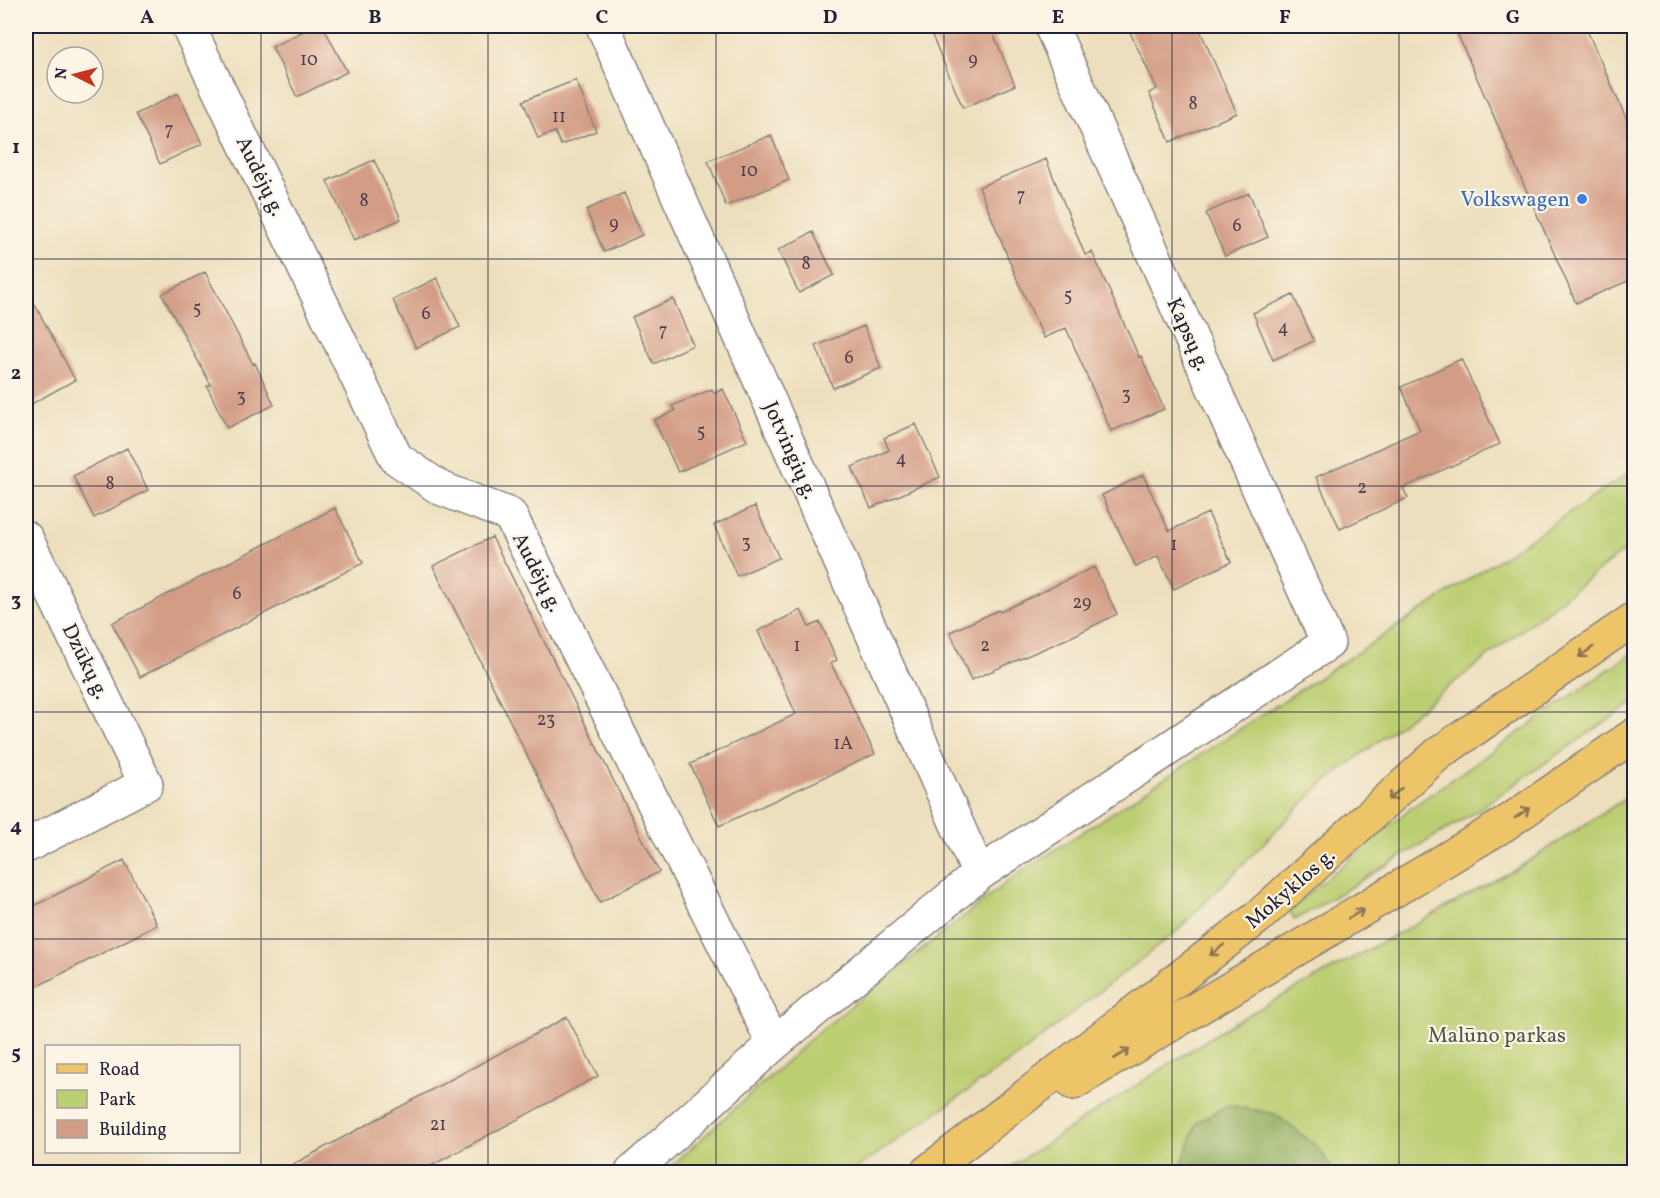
<svg xmlns="http://www.w3.org/2000/svg" width="1660" height="1198" font-family="Vollkorn,serif">
	<rect width="100%" height="100%" fill="#fcf5e5"/>
	<filter id="ink" filterUnits="userSpaceOnUse"><feTurbulence type="fractalNoise" baseFrequency=".0167" numOctaves="2"/><feDisplacementMap in="SourceGraphic" scale="12" xChannelSelector="R" yChannelSelector="G"/><feConvolveMatrix kernelMatrix="1 2 1 2 8 2 1 2 1" color-interpolation-filters="sRGB"/></filter>
	<filter id="wash" filterUnits="userSpaceOnUse"><feTurbulence type="fractalNoise" baseFrequency=".008" numOctaves="4" result="noise"/><feDisplacementMap in="SourceGraphic" scale="24" xChannelSelector="R" yChannelSelector="G"/><feGaussianBlur stdDeviation="1.35" result="paint"/><feColorMatrix in="noise" values="0 0 0 0 0 0 0 0 0 0 0 0 0 0 0 0 0 1.4 0 .05"/><feComposite in="paint" operator="in"/></filter>
	<g filter="url(#wash)">
		<rect width="100%" height="100%" fill="#eddfbd"/>
		<!-- green -->
		<path fill="#bcce72" stroke="#6f7856" stroke-width="1.5" d="M1634 470V543L1318 788 1176 932 1015 1058 851 1172H665L816 1034 1012 878 1375 641Z
			M1634 652V702L1464 819 1295 920 1289 910 1408 810Z
			M1634 793V1172H1002L1233 1023 1518 868Z"/>
		<!-- forest -->
		<path fill="#95b164" stroke="#5c6a50" stroke-width="1.5" d="M1228 1105 1275 1114 1319 1148 1334 1172H1179L1197 1122Z"/>
		<g id="blocks">
			<!-- building -->
			<path fill="#d39c85" d="M313 26H323L347 72 297 97 272 47Z
				M947 26H990L1015 85 963 108 931 33Z
				M1127 26H1198L1237 113 1170 142 1149 93 1157 89Z
				M1454 26H1585L1627 120 1635 117V278L1576 303Z
				M576 80 596 131 561 145 555 132 538 138 523 101Z
				M178 93 202 144 160 164 136 114Z
				M771 135 789 180 726 206 708 161Z
				M1046 159 1085 255 1092 252 1139 357 1141 356 1164 409 1111 431 1066 328 1044 338 1019 284 979 187Z
				M374 160 401 219 354 240 327 181Z
				M624 193 642 235 604 252 586 210Z
				M1249 193 1268 237 1225 256 1206 213Z
				M813 232 834 275 799 293 778 250Z
				M205 272 253 364 255 363 274 405 227 428 207 386 211 385 162 294Z
				M437 278 460 327 416 348 393 300Z
				M26 288 75 380 26 407Z
				M1293 295 1314 341 1273 360 1253 313Z
				M673 299 693 345 654 364 632 317Z
				M864 326 881 368 833 388 816 346Z
				M1461 359 1500 444 1403 488 1408 498 1340 529 1316 477 1420 430 1401 387Z
				M712 389 714 393 723 389 747 441 678 472 654 420 675 411 672 406Z
				M916 424 940 477 871 508 852 467 889 450 884 438Z
				M127 448 148 490 94 518 73 476Z
				M1143 475 1169 531 1208 513 1231 562 1174 589 1158 556 1136 567 1102 495Z
				M755 506 779 558 737 576 714 525Z
				M335 508 363 563 140 677 112 623Z
				M492 537 659 872 600 902 433 566Z
				M1094 567 1117 614 1071 637 971 680 950 632 999 610 1000 612Z
				M801 610 809 627 820 622 837 660 831 663 875 754 719 826 690 764 796 714 758 631Z
				M124 860 157 925 26 992V910Z
				M567 1017 598 1076 418 1173H277Z"/>
		</g>
	</g>
	<g filter="url(#ink)">
		<use href="#blocks" fill-opacity="0" stroke="#88807c" stroke-width="1.5"/>
		<g fill="none" stroke-linecap="round" stroke-linejoin="round">
			<!-- minor casing -->
			<g stroke="#88807c" stroke-width="36">
				<path id="minor" d="M188 26 396 458 440 488 510 515 774 1044
					M603 26 979 874
					M26 538 146 784 26 846
					M632 1172 774 1044 979 874 1328 643 1051 26"/>
			</g>
			<!-- major casing -->
			<g stroke="#88807c" stroke-width="36">
				<path id="major" d="M1073 1083 1505 824 1634 735
					M927 1172 1257 918 1438 754 1634 619"/>
			</g>
			<!-- minor -->
			<use href="#minor" stroke="#fff" stroke-width="33"/>
			<!-- major -->
			<use href="#major" stroke="#eec469" stroke-width="33"/>
		</g>
		<!-- one-way arrows -->
		<defs><path id="oneway-shaft" d="M-6 0H5M1.5-3L5.5 0L1.5 3" fill="none" stroke-width="1.6" stroke-linecap="round" stroke-linejoin="round" transform="scale(1.5)"/></defs>
		<g stroke="#887352">
			<use href="#oneway-shaft" transform="translate(1586 652) rotate(145)"/>
			<use href="#oneway-shaft" transform="translate(1395 794) rotate(138)"/>
			<use href="#oneway-shaft" transform="translate(1522 813) rotate(-35)"/>
			<use href="#oneway-shaft" transform="translate(1356 914) rotate(-31)"/>
			<use href="#oneway-shaft" transform="translate(1217 950) rotate(142)"/>
			<use href="#oneway-shaft" transform="translate(1122 1054) rotate(-31)"/>
		</g>
	</g>
	<!-- grid -->
	<path fill="none" stroke="#22223b" stroke-width="1.5" stroke-opacity="0.55" d="M261 26V1172M488 26V1172M716 26V1172M944 26V1172M1172 26V1172M1399 26V1172M26 259H1634M26 486H1634M26 712H1634M26 939H1634"/>
	<!-- markers -->
	<circle fill="#3f7fe0" stroke="#fcf5e5" stroke-width="2" cx="1582" cy="199" r="6"/>
	<g text-anchor="middle" stroke-width="4.5" stroke-linejoin="round" paint-order="stroke">
		<!-- number labels -->
		<g font-size="18" fill="#4e404e">
			<text x="309" y="65">10</text>
			<text x="973" y="65">9</text>
			<text x="1193" y="109">8</text>
			<text x="559" y="122">11</text>
			<text x="169" y="135">7</text>
			<text x="749" y="176">10</text>
			<text x="1021" y="201">7</text>
			<text x="364" y="206">8</text>
			<text x="614" y="229">9</text>
			<text x="1237" y="231">6</text>
			<text x="806" y="269">8</text>
			<text x="1068" y="301">5</text>
			<text x="197" y="314">5</text>
			<text x="426" y="319">6</text>
			<text x="1283" y="333">4</text>
			<text x="663" y="336">7</text>
			<text x="849" y="363">6</text>
			<text x="1126" y="400">3</text>
			<text x="241" y="402">3</text>
			<text x="701" y="437">5</text>
			<text x="901" y="464">4</text>
			<text x="110" y="489">8</text>
			<text x="1362" y="493">2</text>
			<text x="746" y="548">3</text>
			<text x="1174" y="550">1</text>
			<text x="237" y="599">6</text>
			<text x="1082" y="608">29</text>
			<text x="797" y="651">1</text>
			<text x="985" y="651">2</text>
			<text x="546" y="725">23</text>
			<text x="843" y="749">1A</text>
			<text x="438" y="1130">21</text>
		</g>
		<!-- street labels -->
		<g font-size="21" fill="#22223b" stroke="#fcf5e5">
			<text transform="translate(261 176) rotate(64)" y="7">Audėjų g.</text>
			<text transform="translate(1189 334) rotate(66)" y="7">Kapsų g.</text>
			<text transform="translate(791 450) rotate(66)" y="7">Jotvingių g.</text>
			<text transform="translate(538 572) rotate(63)" y="7">Audėjų g.</text>
			<text transform="translate(86 661) rotate(64)" y="7">Dzūkų g.</text>
			<text transform="translate(1290 888) rotate(-41)" y="7">Mokyklos g.</text>
		</g>
		<!-- shop labels -->
		<g font-size="21" fill="#366cbe" stroke="#fcf5e5" text-anchor="end">
			<text x="1570" y="206">Volkswagen</text>
		</g>
		<!-- park labels -->
		<g font-size="21" fill="#50564c" stroke="#fcf5e5">
			<text x="1497" y="1042">Malūno parkas</text>
		</g>
	</g>
	<!-- margin -->
	<rect width="1660" height="1198" fill="none" stroke="#fcf5e5" stroke-width="66"/>
	<!-- legend -->
	<rect x="45" y="1045" width="195" height="108" fill="#fcf5e5" stroke="#a5a1a1" stroke-width="1.5"/>
	<rect x="57" y="1064" width="30" height="9" fill="#eec469" stroke="#a5a1a1" stroke-width="1.5"/>
	<text x="99" y="1075" font-size="18" fill="#22223b">Road</text>
	<rect x="57" y="1090" width="30" height="18" fill="#bcce72" stroke="#a5a1a1" stroke-width="1.5"/>
	<text x="99" y="1105" font-size="18" fill="#22223b">Park</text>
	<rect x="57" y="1120" width="30" height="18" fill="#d39c85" stroke="#a5a1a1" stroke-width="1.5"/>
	<text x="99" y="1135" font-size="18" fill="#22223b">Building</text>
	<!-- north arrow -->
	<g transform="translate(75 75) rotate(276)"><circle r="28" fill="#fcf5e5" stroke="#a5a1a1" stroke-width="1.5"/>
	<path d="M0-4.5L10 22L0 15L-10 22Z" fill="#c8321e"/>
	<text y="-9" font-size="16" font-weight="bold" text-anchor="middle" fill="#22223b">N</text>
	</g>
	<rect x="33" y="33" width="1594" height="1132" fill="none" stroke="#22223b" stroke-width="2"/>
	<g font-size="20" text-anchor="middle" font-weight="bold" fill="#22223b">
		<text x="147" y="23">A</text>
		<text x="375" y="23">B</text>
		<text x="602" y="23">C</text>
		<text x="830" y="23">D</text>
		<text x="1058" y="23">E</text>
		<text x="1285" y="23">F</text>
		<text x="1513" y="23">G</text>
		<text x="16" y="153">1</text>
		<text x="16" y="379">2</text>
		<text x="16" y="606">3</text>
		<text x="16" y="832">4</text>
		<text x="16" y="1059">5</text>
	</g>
</svg>
